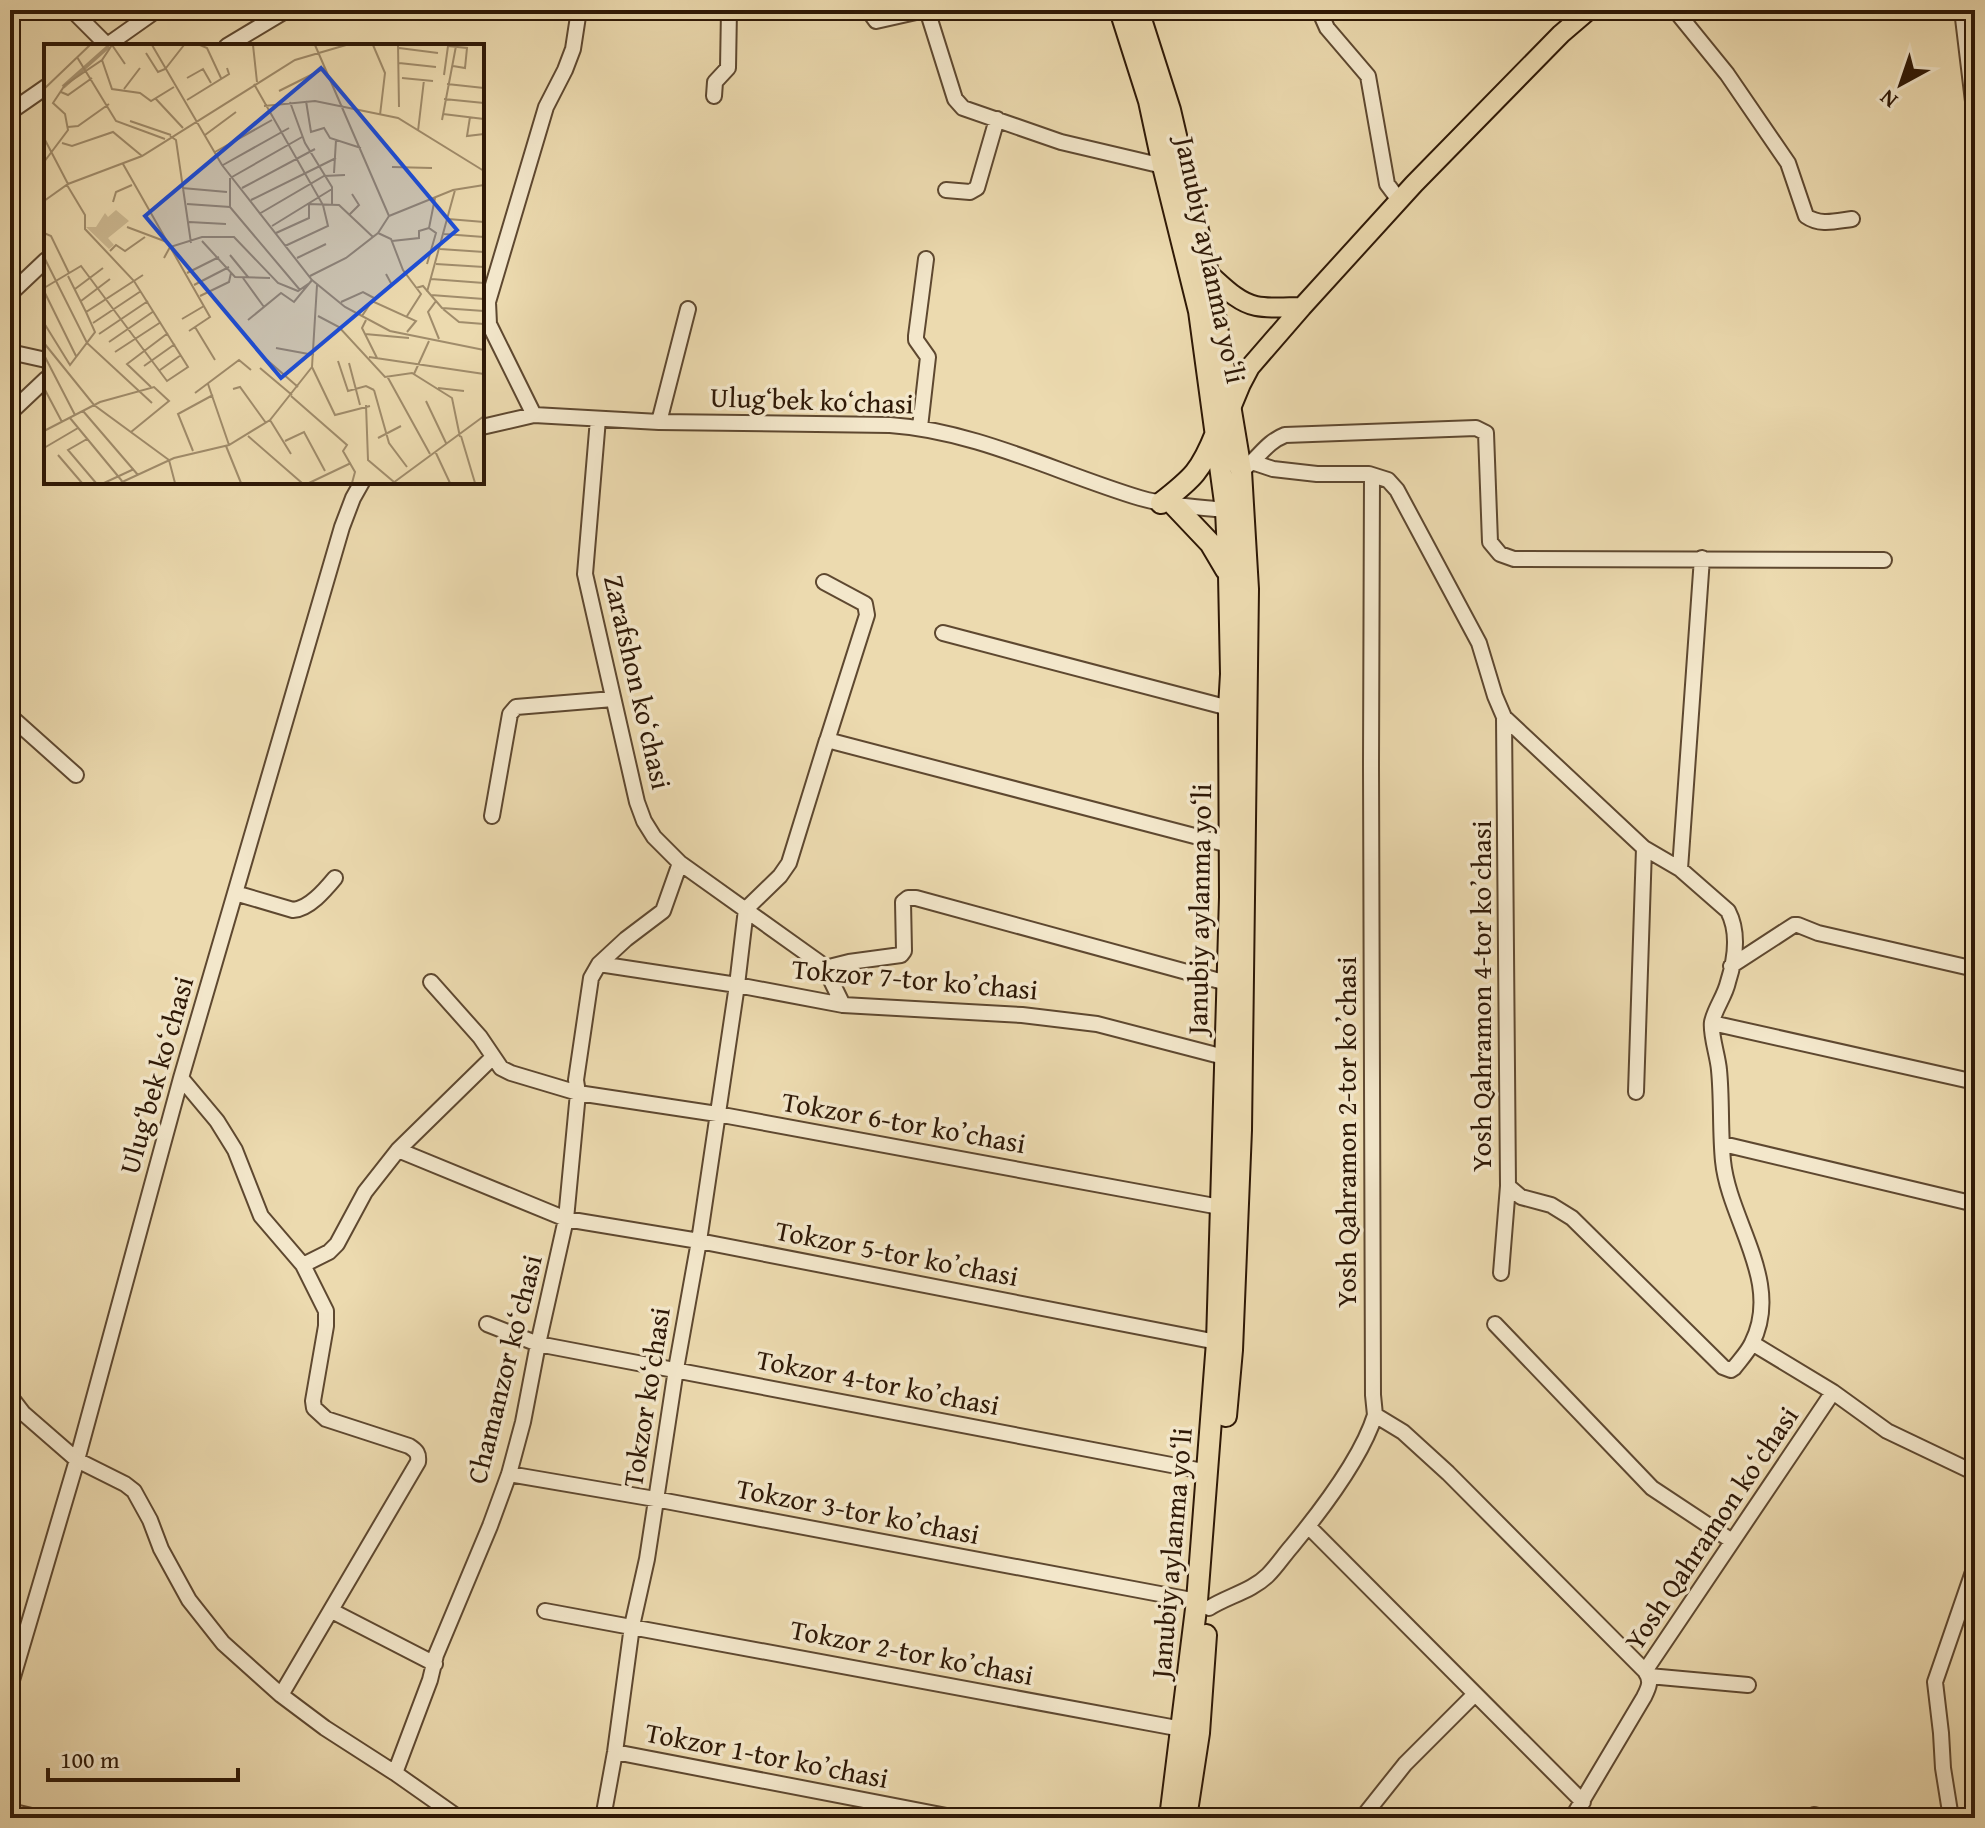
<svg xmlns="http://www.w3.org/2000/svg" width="1985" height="1828" font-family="'Gentium Book Plus',serif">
	<rect width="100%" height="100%" fill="#ecdaaf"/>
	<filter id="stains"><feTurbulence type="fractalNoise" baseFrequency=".0025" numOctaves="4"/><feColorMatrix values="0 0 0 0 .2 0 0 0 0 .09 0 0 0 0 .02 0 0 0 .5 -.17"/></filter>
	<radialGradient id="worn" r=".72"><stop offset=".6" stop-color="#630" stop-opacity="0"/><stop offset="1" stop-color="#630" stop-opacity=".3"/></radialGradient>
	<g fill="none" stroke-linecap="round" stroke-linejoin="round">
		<!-- minor casing -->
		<g stroke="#5e4830" stroke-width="18">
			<path id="minor" d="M72 10 107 45
				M868 10 876 21 925 10
				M927 10 955 99 963 108 1061 142 1163 166
				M1319 10 1327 28 1368 76 1387 184 1399 200
				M1675 10 1727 74 1788 163 1806 216C1820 226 1836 221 1852 219
				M1962 10 1975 118
				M106 46 157 10
				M227 46 287 10
				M714 96 715 82 728 68 729 10
				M10 112 46 87
				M946 190 970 192 977 188 997 119
				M10 294 46 260
				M10 352 46 360
				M10 413 46 379
				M534 415 489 324 488 302 546 107 565 70 573 49 579 10
				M598 419 585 574 637 802 644 821 654 837 680 863 820 963 825 968 843 1005
				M659 422 688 309
				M482 427 534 415 659 422 890 425C977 431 1057 473 1140 498 1168 506 1197 507 1226 510
				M920 427 928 357 916 340V336L926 259
				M1252 462 1273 469 1317 474H1369L1388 480 1397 490 1479 643 1495 696 1504 717 1644 848 1680 869 1728 911C1739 932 1735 960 1728 982 1725 996 1715 1008 1712 1022 1710 1034 1718 1056 1719 1070 1722 1100 1720 1131 1723 1161 1729 1221 1783 1282 1752 1343 1748 1352 1740 1360 1734 1368L1731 1370 1723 1367 1572 1218 1551 1205 1521 1197 1508 1186 1504 717
				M1246 467C1260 456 1267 442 1285 435L1476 428 1486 433 1490 542 1500 554 1514 559 1884 560
				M1372 476 1371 767 1373 1395 1375 1415 1403 1432 1448 1473 1645 1671
				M824 582 865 604 867 615 825 747
				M943 633 1229 708
				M10 716 76 775
				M492 816 510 714 516 707 613 699
				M1680 869 1702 558
				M235 893 293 910C309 909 325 890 335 878
				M599 964 737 985 843 1005 1022 1015 1097 1024 1224 1057
				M1731 966 1794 925H1798L1818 933 1975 969
				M829 976 825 968 849 962 901 955 904 951 903 902 908 898H916L1227 983
				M431 982 480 1037 501 1068 511 1073 578 1093 717 1114 1220 1207
				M1712 1023 1975 1082
				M181 1078 217 1121 235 1150 261 1216 303 1265 326 1311V1326L313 1401 314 1408 326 1419 409 1446C417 1451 419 1454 418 1462L281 1695
				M1636 1092 1644 848
				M1723 1144 1975 1204
				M398 1150 566 1219 699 1241 1217 1342
				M303 1265 329 1252 337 1244 365 1192 398 1150 493 1057
				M1501 1273 1508 1186
				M487 1324 538 1344 1208 1472
				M1495 1324 1652 1488 1732 1541
				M1752 1343 1833 1392 1887 1431 1975 1473
				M10 1396 23 1413 77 1460 125 1484 134 1491 150 1520 161 1549 189 1600 223 1643 281 1695 325 1728 395 1773 459 1818
				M509 1474 655 1499 1197 1601
				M1308 1526 1583 1802
				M1209 1608C1228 1596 1252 1591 1268 1575 1277 1566 1284 1555 1292 1546 1320 1512 1362 1457 1375 1415
				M332 1611 435 1664
				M545 1611 1182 1729
				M1649 1676 1748 1685
				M10 1687 77 1460 181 1078 342 527 353 498 362 482
				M615 1752 957 1818
				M395 1773 430 1680 436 1655 490 1526 509 1474 523 1422 538 1344 566 1219 578 1093 576 1080 591 978 599 964 626 939 663 911 680 863
				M10 1811 40 1818
				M603 1818 615 1752 632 1626 647 1559 676 1369 699 1241 737 985 746 909 780 876 789 863 827 740 1229 845
				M1362 1818 1405 1764 1475 1694
				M1572 1818 1644 1697C1649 1687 1652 1681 1645 1671L1833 1392
				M1810 1818 1814 1815 1825 1818
				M1951 1818 1943 1768 1941 1733 1935 1682 1975 1566"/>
		</g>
		<!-- major casing -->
		<g stroke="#2e1806" stroke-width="22">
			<path id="major" d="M1208 273C1222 285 1237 302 1256 306 1271 309 1288 307 1302 307
				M1231 408 1241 384 1250 367 1302 307 1414 184 1561 34 1589 10"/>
		</g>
		<!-- highway casing -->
		<g stroke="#2e1806" stroke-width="24">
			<path id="highway" d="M1120 10 1149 101 1163 166 1199 311 1226 510 1229 575 1231 674 1229 708 1230 897 1217 1342 1197 1601 1170 1818
				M1138 10 1170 110 1208 273 1241 471 1248 589 1241 1130 1232 1350 1226 1416
				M1161 503C1193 478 1201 471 1216 433
				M1174 505 1210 543 1226 570
				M1186 1818 1199 1733 1206 1635"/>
		</g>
		<!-- minor -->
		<use href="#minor" stroke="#f3e7cb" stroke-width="14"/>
		<!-- major -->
		<use href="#major" stroke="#ecdaaf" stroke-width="18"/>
		<!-- highway -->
		<use href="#highway" stroke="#ecdaaf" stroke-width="20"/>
	</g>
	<g text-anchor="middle" stroke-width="7" stroke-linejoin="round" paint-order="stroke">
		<!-- street labels -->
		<g font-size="28" fill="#2e1806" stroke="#f3e7cb">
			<text transform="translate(1211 260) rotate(78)" y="10">Janubiy aylanma yoʻli</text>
			<text transform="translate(812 400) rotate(2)" y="10">Ulugʻbek koʻchasi</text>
			<text transform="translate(638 682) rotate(77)" y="10">Zarafshon koʻchasi</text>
			<text transform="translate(1199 909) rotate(-89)" y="10">Janubiy aylanma yoʻli</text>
			<text transform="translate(915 979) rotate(5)" y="10">Tokzor 7-tor koʼchasi</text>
			<text transform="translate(1481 996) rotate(-90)" y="10">Yosh Qahramon 4-tor koʼchasi</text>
			<text transform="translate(156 1075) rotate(-74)" y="10">Ulugʻbek koʻchasi</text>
			<text transform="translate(904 1122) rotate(10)" y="10">Tokzor 6-tor koʼchasi</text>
			<text transform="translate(1346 1132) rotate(-90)" y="10">Yosh Qahramon 2-tor koʼchasi</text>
			<text transform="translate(897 1253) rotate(11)" y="10">Tokzor 5-tor koʼchasi</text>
			<text transform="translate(504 1369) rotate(-76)" y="10">Chamanzor koʻchasi</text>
			<text transform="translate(878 1382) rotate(11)" y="10">Tokzor 4-tor koʼchasi</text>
			<text transform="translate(646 1397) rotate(-81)" y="10">Tokzor koʻchasi</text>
			<text transform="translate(858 1511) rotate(11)" y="10">Tokzor 3-tor koʼchasi</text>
			<text transform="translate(1711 1528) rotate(-56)" y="10">Yosh Qahramon koʻchasi</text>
			<text transform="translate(1171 1553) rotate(-85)" y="10">Janubiy aylanma yoʻli</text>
			<text transform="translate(912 1652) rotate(11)" y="10">Tokzor 2-tor koʼchasi</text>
			<text transform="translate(767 1755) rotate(11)" y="10">Tokzor 1-tor koʼchasi</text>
		</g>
	</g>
	<!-- overview -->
	<g transform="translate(44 44)">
		<rect width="440" height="440" fill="#ecdaaf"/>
		<path d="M72 166 85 177 64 194 70 201 65 205 42 183H52L61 169 64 173Z" fill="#ccb992"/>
		<path fill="none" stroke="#ab9876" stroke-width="4" d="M19 43 65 2"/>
		<path fill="none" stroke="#a08c6b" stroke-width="2" d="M108 1 178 121 268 236 301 263 346 287 440 306M156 1 163 4 177 34M209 1 213 38M329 1 341 29 336 71M354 1 355 63M355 4 394 9M102 9 114 28 121 25M33 13 72 77 121 95M58 16 68 45 96 49 107 57 130 43M355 19 392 23M122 24 140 1M400 31 404 2 423 4 421 24 409 22M143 34 159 25 167 39M358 34 389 37M210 40 279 161 284 182 241 202M403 40 440 44M0 45 46 1M80 45 96 24M235 47 281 24M17 48 24 51 48 34M111 54 139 84M400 55 440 59M143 56 185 30 183 24M262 57 267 88 280 84 286 94 317 104M246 58 261 99 288 143V160M220 62 271 57 354 74 440 127M399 70 440 75M426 73 423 92 440 90M398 76 412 2M86 77 127 91M24 83 34 82 65 60M374 87 380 36M161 91 192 68M126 92 132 96 147 199M0 94 24 140M18 99 28 102 69 88 98 112M171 108 228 76M0 118 24 86 21 70 9 59 21 41 58 16 68 1 81 20M79 120 166 273 145 287M179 121 245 84M348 123 388 124M290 129 292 96M188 133 258 93M138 144 183 148M198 144 271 105M207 156 292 114M0 157 24 140 98 112 251 16 302 1M69 158 72 148 88 141M143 160 186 163 256 246M263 160 295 161 329 193M186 163V134M215 170 280 132 301 131M306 170 315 161 308 150M345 172 409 146 440 141M404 175 440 178M145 178 182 180M228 182 288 145M83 183 123 198M0 189 7 192 25 229M232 189 265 174V161M334 189 347 195 359 226 377 250 363 272M400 190 440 193M158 197 191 233 226 234M348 197 375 194V187L385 184M396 205 440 208M66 207 72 201 81 207 101 193M186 211 204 233M0 213 43 299 108 359M120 214 126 203 158 193H190L234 239 254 247 267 238M253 214 282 200M383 220 392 189 385 184 391 154M392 220 440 223M143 229 175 213M24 232 42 268 99 231M266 232 302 214 334 189 345 172 271 1M199 234 220 263M387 235 440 239M150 241 185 223M0 244 37 222 123 337 144 323 90 237 41 185V171L23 141M372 244 379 242 392 257 384 268 395 295M31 245 59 224M0 247 32 312M383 248 411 146M387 251 440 255M156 252 185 238 187 229M37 257 66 235M328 257 348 241 342 230M392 257 398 264 440 267M297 258 319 248 330 254M399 265 415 278 440 280M274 272 295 283 341 333 368 329 408 354 416 393M318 272 328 257 372 277 363 288M138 275 160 262M204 276 237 249 250 258 268 236M322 276 318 284 333 314M0 279 26 321 51 288 42 268M49 279 97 247M151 283 171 316M55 290 104 257M321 290 365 294M65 298 110 267M0 299 50 361 125 416 131 439M232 304 270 311M71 308 117 278M0 311 31 371M325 313 440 330M223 316 254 343M294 317 304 347 322 342 330 346M305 319 316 361M100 322 131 300M268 323 291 371 326 362M216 324 248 351M116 326 137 311M370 330 385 297M343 332 386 410M164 340 185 401M107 343 83 320 124 289M0 344 18 378M394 344 420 347M189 345 196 343 222 379M330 346 345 399 363 423M151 349 195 316 207 326M247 352 303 401 299 407 311 428 308 439M382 357 402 399M322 361 324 416 350 438M39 367 94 431M26 374 78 437M226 376 247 410M0 387 56 358 110 343 125 357 87 388M204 392 258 439M417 392 431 439M334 394 357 382M43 395 24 406 52 439M241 397 260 388 281 427M182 402 197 439M0 404 34 384M149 407 134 370 169 351M391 407 406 439M14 411 38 439M60 439 90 425M76 439 130 414 185 401 226 376 268 323 273 241M265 439 307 419M349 439 440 372"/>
		<path fill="#1d4ed8" fill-opacity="0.15" stroke="#1d4ed8" stroke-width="4" d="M277 24 413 186 237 334 101 172Z"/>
		<rect width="440" height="440" fill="none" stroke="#2e1806" stroke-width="4"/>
	</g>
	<!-- margin -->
	<rect width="1985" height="1828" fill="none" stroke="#ecdaaf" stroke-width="40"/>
	<rect x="12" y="12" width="1961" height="1804" fill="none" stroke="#2e1806" stroke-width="4"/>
	<rect x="20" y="20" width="1945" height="1788" fill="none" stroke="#2e1806" stroke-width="2"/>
	<!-- north arrow -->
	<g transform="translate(1901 84) rotate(220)" stroke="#f3e7cb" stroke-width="6" paint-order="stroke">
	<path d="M0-6L14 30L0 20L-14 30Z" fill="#2e1806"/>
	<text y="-12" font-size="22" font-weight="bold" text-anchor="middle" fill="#2e1806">N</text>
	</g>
	<!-- scale -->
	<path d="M48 1768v12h190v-12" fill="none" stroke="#2e1806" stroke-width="4"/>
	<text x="60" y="1768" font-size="24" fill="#2e1806" stroke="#f3e7cb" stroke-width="6" paint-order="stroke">100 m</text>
	<rect width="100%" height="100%" filter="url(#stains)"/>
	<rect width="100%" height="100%" fill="url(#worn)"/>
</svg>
